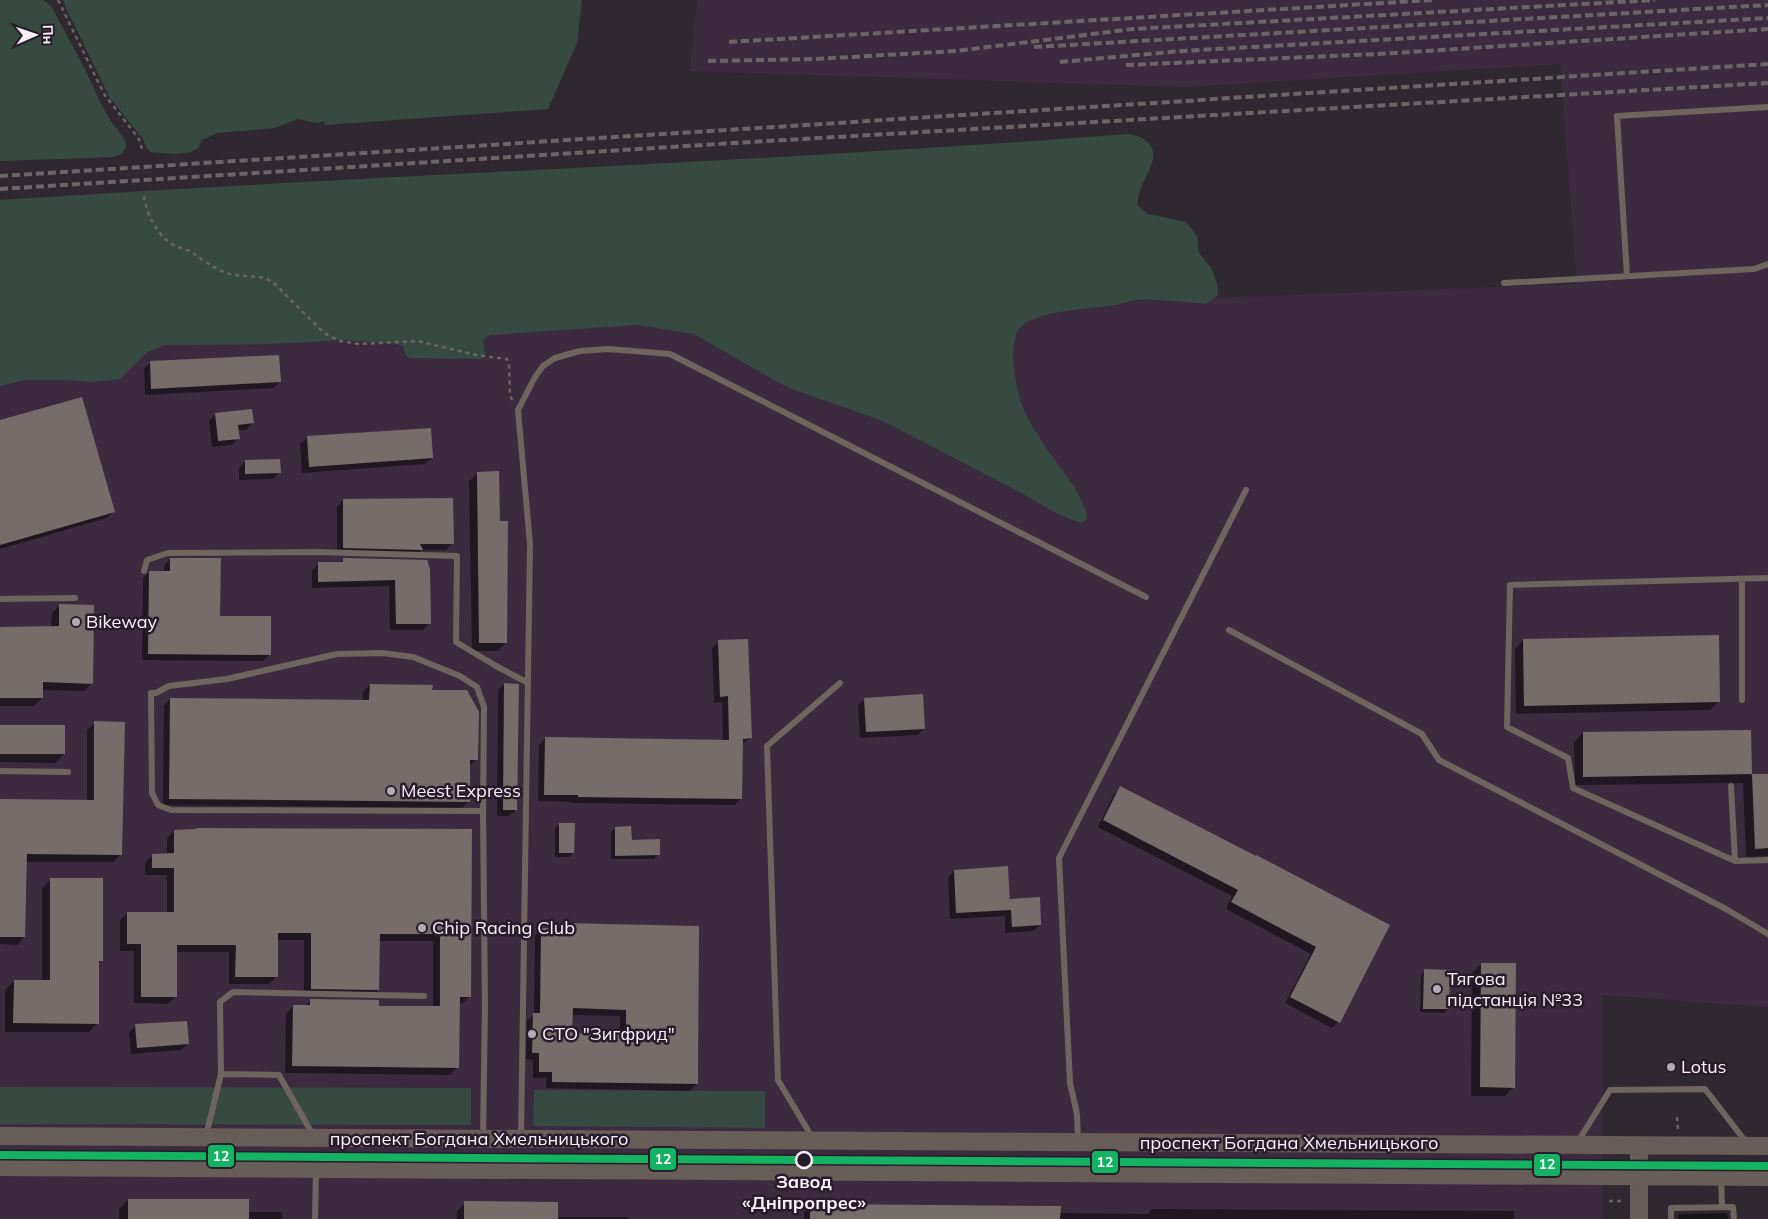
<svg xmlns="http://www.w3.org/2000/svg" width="1768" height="1219" font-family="Mulish,sans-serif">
	<rect width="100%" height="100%" fill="#302830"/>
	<!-- built -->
	<path fill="#3c2b3e" d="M697 0H1768V1007L1602 995V1219H0V345L1577 284 1560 64 1185 87 690 71Z"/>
	<!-- green -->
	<path fill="#374a41" d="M0 0H43L51 6 85 69 101 104 110 120 125 140 126 146 122 154 113 157 89 158 0 161Z
		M63 0H582L577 43 548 109 325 125 324 121 318 123 297 119 275 128 217 133 202 140 198 148 191 152 176 154 151 152 146 147 143 139 110 98 66 8Z
		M1128 134C1132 135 1139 136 1143 139 1166 152 1144 176 1139 193 1138 196 1138 201 1137 205L1148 214 1186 222 1197 236 1199 253 1211 268 1217 283 1218 295 1206 304C1185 302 1163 299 1141 300 1130 300 1119 305 1108 306 1085 309 1041 311 1023 325 1006 338 1015 384 1021 402 1025 415 1035 430 1042 442 1056 465 1086 494 1087 520L1081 523 1056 513 1025 495 883 421 800 392 781 384 694 334 638 325 490 335 483 339 485 354 481 359 411 358 406 356 403 346 396 344 345 340 272 344 165 345 146 353 120 379 92 382 68 380H24L0 386V200C376 175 752 163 1128 134Z
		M0 1087 471 1088V1125L0 1124Z
		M534 1090 765 1091V1128L533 1126Z"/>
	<!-- shadow -->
	<path fill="#0007" fill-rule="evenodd" d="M151 362 280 382 273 388 145 395 144 369Z
		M216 414 252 423 246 430H238L239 438 232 445 212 447 209 421Z
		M0 422 113 512 107 518 0 549Z
		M430 429 432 458 425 464 302 473 300 444 307 438Z
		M245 461 280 472 273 479 239 480V468Z
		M478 473 506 643 498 651H472L469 481Z
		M343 500 452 543 446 550H421L415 556 337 554V507Z
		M170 559 219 617 270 654 263 661 142 660 143 578 150 572H164V566Z
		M344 559 426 561 430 623 423 630H390L389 586 312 588V570L319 563H340Z
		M60 605 92 683 84 691 42 690V698L34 706H0V628H51L52 613Z
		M1523 640 1719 701 1710 710 1516 714 1515 649Z
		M718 642 751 738 742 744 741 798 735 805 572 803V802L538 801 539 745 545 738 723 741 722 702 714 703 712 648Z
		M504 684 516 810 509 816H497L498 690Z
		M370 685 431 691 477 759 469 766V801L462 808 163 805 164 706 170 699 363 701V692Z
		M865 699 924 728 918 735 860 738 858 705Z
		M95 723 120 855 113 862H25L24 937 17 945 0 944V801H87V730Z
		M0 726 64 754 55 763 0 762Z
		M1750 731 1751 776 1768 775V856L1746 857 1743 783 1575 785 1574 742 1583 733Z
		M1121 788 1389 925 1338 1022 1332 1028 1285 1003 1311 954 1226 909 1232 896 1098 827 1114 794Z
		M560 824 573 853 569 857H555V828Z
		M615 828 630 841 659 854 654 859H611V832Z
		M471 830 470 996 462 1004H458V1067L450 1075 285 1073 286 1014 293 1006H305L311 1000 378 1007H433V941H378V990L371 997 304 996V940H277V976L269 984H229V952H176V996L168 1004 134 1003V951H120V920L128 913H167V875H145V862L153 855H167V838L174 831Z
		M954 871 1009 902 1011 900 1040 925 1033 931 1005 933V916L950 919 948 878Z
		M51 879 102 961 98 964V1023L89 1032H5V990L14 981H42V888Z
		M560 925 697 1084 690 1091 546 1088V1078H533V1060L526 1059 527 1021 534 1015 535 935 542 929H555ZM571 1015 620 1016V1035L571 1034Z
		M1481 964 1514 1087 1505 1096H1471L1472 973Z
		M1425 970 1448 1009 1444 1013 1420 1012 1421 974Z
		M136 1025 188 1044 181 1050 131 1054 129 1032Z
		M128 1200 248 1212H282V1219H119V1209Z
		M465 1203 556 1217H628V1219H457V1211Z
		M811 1205 1059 1213 1148 1214 1152 1209 1514 1211V1219H804V1212Z
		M1727 1213 1728 1219H1678L1679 1214Z"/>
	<!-- building -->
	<path fill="#766d6b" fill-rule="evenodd" d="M279 355 281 382 151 389 150 361Z
		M82 397 115 512 0 545V420Z
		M252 409 254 423 238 425 240 439 218 441 215 413Z
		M431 428 433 458 309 467 307 436Z
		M280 459 281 473 245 474V460Z
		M499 471 500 521H508L507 643H479L477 472Z
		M453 498 454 544H420L423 550 343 548V499Z
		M170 558H221L220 616H271V655L148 654 149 571H170Z
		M343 558 427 560 430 569 431 624H396L395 580 318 582V562H343Z
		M59 604 94 605 93 684 43 682V698H0V627L59 626Z
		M1719 635 1720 702 1524 706 1523 639Z
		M748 639 752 738 743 739 742 799 578 797V795H544L545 737 729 740 728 696 720 697 718 640Z
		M504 683 519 684 517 810H503Z
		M370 684 433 685 432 690H467L479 712 478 760H470V802L169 799 170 698 369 700Z
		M923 694 925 729 866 732 864 698Z
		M94 721 125 722 122 855 27 854 25 937H0V799L94 800Z
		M0 725H65V754H0Z
		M1751 730 1752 774 1583 777V732Z
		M1752 774H1768V848L1755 849Z
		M1120 786 1256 856V855L1390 925 1340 1023 1290 997 1316 947 1231 902 1238 890 1103 820Z
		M559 823H575L574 853H559Z
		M631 826 632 840 660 839V855L615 856V827Z
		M196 828 472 829 471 997H460L459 1068 292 1066 293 1005H310V999L379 1000V1006H440V934H380L379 990 311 989V933H278V977H235L236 945H177V997H141V944H127V912H174V868H152V854L174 853V830L196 829Z
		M1008 866 1010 904V899L1040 897 1041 925 1012 927 1011 910 956 913 954 870Z
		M50 878H103V961H99V1024L13 1023 14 980H50Z
		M559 923 699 926 698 1084 552 1082V1072H539V1053H532L533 1013H540L541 928H560ZM573 1008 626 1010V1034L572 1033Z
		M1481 963H1516L1515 1088 1480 1087Z
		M1424 969 1450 970 1449 1009H1423Z
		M187 1021 189 1044 137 1048 135 1024Z
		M128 1199H249V1219H128Z
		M464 1201 558 1202V1219H464Z
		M810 1204 1061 1206 1060 1219H810Z"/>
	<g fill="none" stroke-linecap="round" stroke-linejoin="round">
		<!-- path -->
		<path stroke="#6b6461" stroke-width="2.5" stroke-dasharray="4 4" stroke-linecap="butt" d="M58 0 104 94 139 139 142 149
			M144 196C146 213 157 235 172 244 179 248 187 249 193 253 203 261 217 270 230 274 242 277 254 275 264 278 267 279 271 281 274 283L324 333 340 341 359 344 418 341 476 355 507 359 509 364 510 394 512 400
			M1677 1117 1678 1130
			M1609 1201H1624"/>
		<!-- lane -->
		<path stroke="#6d655e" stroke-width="6" d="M1627 276 1617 116 1768 107
			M1504 283 1754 269 1768 264
			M144 571 147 560 168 553 316 552 457 556 456 642 496 666 528 683
			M1742 579V700
			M0 599 75 598
			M1229 630 1422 734 1439 760 1726 909 1768 934
			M0 771 68 772
			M1731 786 1735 861 1768 860
			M483 811 484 707 477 687 460 676 413 657 382 653 337 654 227 679 169 686 156 693H151L152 793 158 805 171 810 483 811 485 1006 483 1137
			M1735 861 1573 788 1568 758 1507 727 1510 585 1768 578
			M221 1074 279 1075 313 1135
			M206 1136 221 1074 220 1002 233 992 424 996
			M521 1137 530 544 518 410 535 377 543 366 555 358 580 351 608 349 670 354 1146 597
			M812 1137 778 1080 767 746 840 683
			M1078 1141 1077 1114 1070 1083 1059 858 1246 490
			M1577 1143 1610 1090 1705 1089 1746 1142
			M1721 1178 1722 1207
			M315 1219 316 1170
			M1671 1219V1208L1733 1207 1734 1219"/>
		<!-- secondary -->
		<path stroke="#675e59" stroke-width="18" d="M0 1136 1768 1146
			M1639 1145V1219
			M0 1167 1768 1177"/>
		<!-- rail -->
		<path stroke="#6c6567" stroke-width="4" stroke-dasharray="8 4" stroke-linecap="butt" d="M729 42 1433 0
			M1034 47 1768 5
			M708 61 815 59 956 51 1133 29 1655 0
			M1060 62 1182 51 1768 18
			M1126 65 1378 54 1768 29
			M0 176 1768 64
			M0 189 733 143 1768 83"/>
		<!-- tram-1 casing -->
		<g stroke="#291c2a" stroke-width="11">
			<path id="tram-1" d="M0 1155 1768 1166"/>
		</g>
		<!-- tram-1 -->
		<use href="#tram-1" stroke="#13b361" stroke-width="8"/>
	</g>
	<!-- markers -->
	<g fill="#b3abb4" stroke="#291c2a" stroke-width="2">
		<circle cx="76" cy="622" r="5"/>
		<circle cx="391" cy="791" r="5"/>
		<circle cx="422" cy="928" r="5"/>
		<circle cx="1437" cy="989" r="5"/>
		<circle cx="532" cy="1034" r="5"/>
		<circle cx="1671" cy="1067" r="5"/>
	</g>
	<circle fill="#291c2a" stroke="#faf1fb" stroke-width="2.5" cx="804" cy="1160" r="8"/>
	<g text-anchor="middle" stroke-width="5" stroke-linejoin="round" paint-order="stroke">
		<!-- poi labels -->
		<g font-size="18" fill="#faf1fb" stroke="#291c2a" text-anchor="start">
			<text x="86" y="628">Bikeway</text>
			<text x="401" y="797">Meest Express</text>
			<text x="432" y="934">Chip Racing Club</text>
			<text x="1447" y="985">Тягова<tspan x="1447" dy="21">пiдстанцiя №33</tspan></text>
			<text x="542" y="1040">СТО "Зигфрид"</text>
			<text x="1681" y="1073">Lotus</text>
		</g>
		<!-- street labels -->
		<g font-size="18" fill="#faf1fb" stroke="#291c2a">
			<text x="479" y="1145">проспект Богдана Хмельницького</text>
			<text x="1289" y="1149">проспект Богдана Хмельницького</text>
		</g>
		<!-- stop labels -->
		<g font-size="18" font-weight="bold" fill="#faf1fb" stroke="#291c2a">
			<text x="804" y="1188">Завод<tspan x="804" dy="21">«Дніпропрес»</tspan></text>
		</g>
	</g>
	<g stroke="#291c2a" stroke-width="2">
		<rect x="207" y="1144" width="28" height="24" rx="5" fill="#13b361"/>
		<rect x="649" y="1147" width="28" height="24" rx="5" fill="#13b361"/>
		<rect x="1091" y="1150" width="28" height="24" rx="5" fill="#13b361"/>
		<rect x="1533" y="1153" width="28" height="24" rx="5" fill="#13b361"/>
	</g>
	<g font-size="14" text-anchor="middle" font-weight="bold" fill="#fff">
		<text x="221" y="1161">12</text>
		<text x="663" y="1164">12</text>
		<text x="1105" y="1167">12</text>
		<text x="1547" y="1169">12</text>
	</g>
	<!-- north arrow -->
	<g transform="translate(35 35) rotate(88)" stroke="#291c2a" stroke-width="4" paint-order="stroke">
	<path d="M0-4L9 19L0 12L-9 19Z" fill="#faf1fb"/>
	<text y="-8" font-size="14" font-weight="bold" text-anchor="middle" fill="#faf1fb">Пн</text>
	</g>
</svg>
